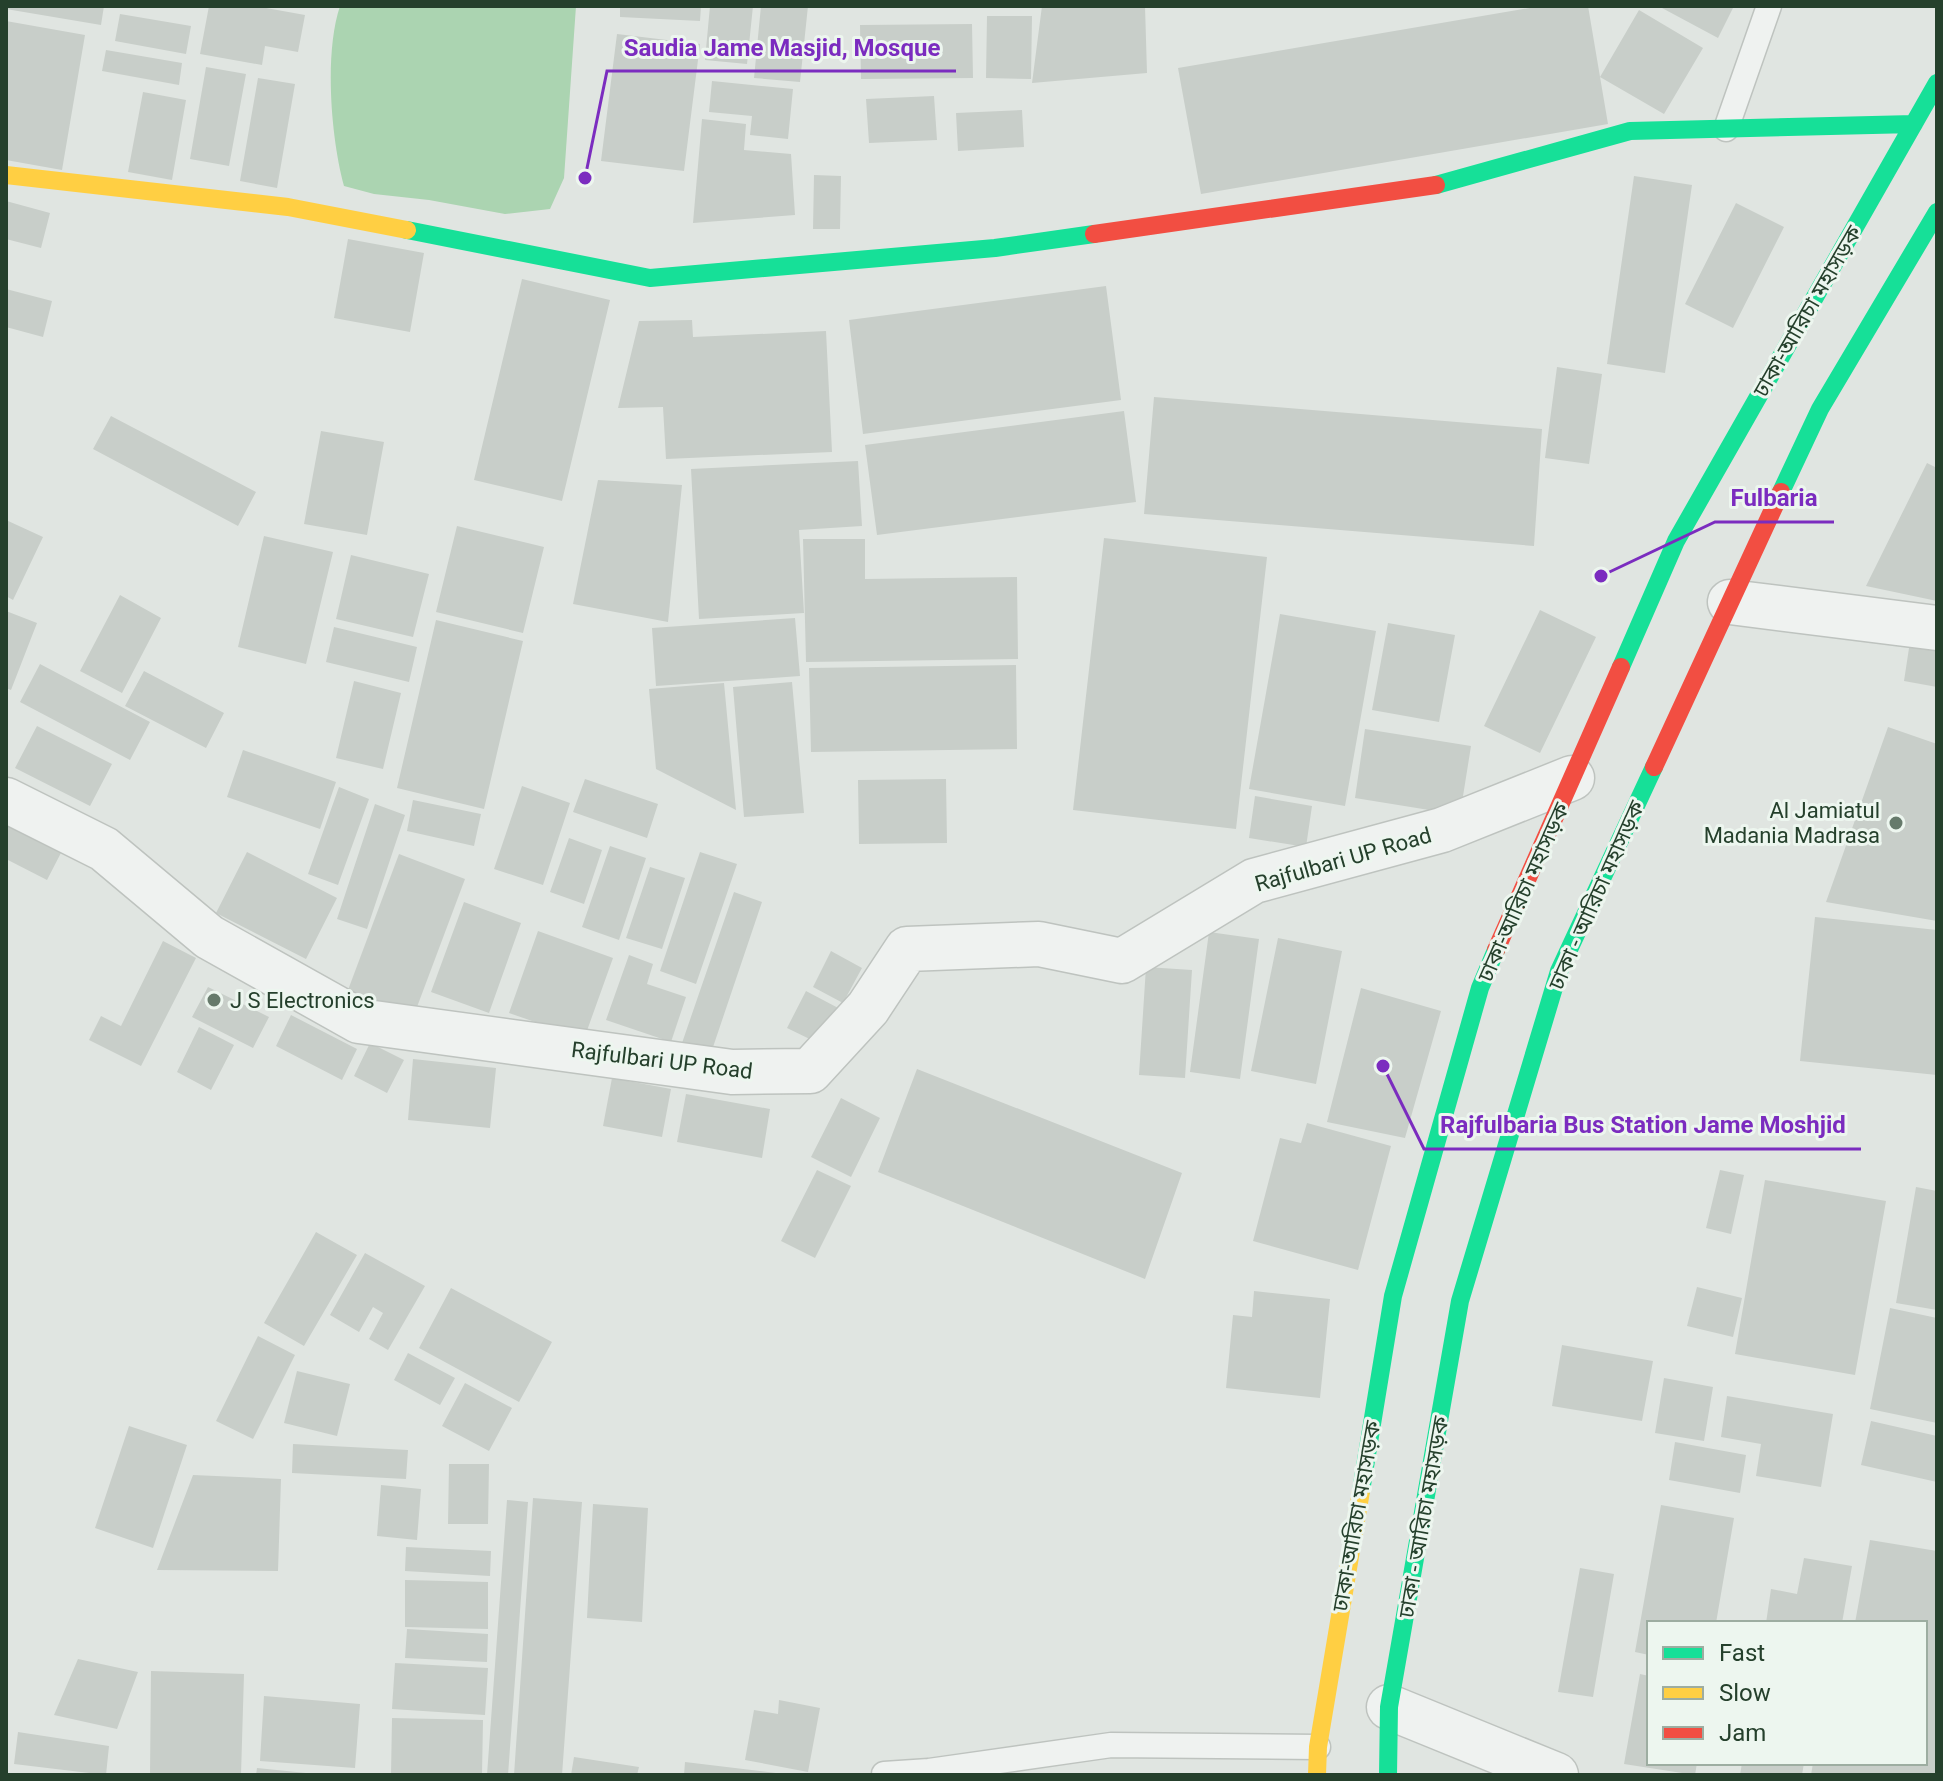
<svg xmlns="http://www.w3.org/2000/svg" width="1943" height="1781" font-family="Roboto,'Noto Sans Bengali',sans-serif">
	<rect width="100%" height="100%" fill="#e0e5e1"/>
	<!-- water -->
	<path fill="#abd4b1" d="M340 6H576L564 178 550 209 505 214 429 200 374 194 344 186C331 138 324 54 340 6Z"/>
	<!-- building -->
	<path fill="#c8cec9" d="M6 6H104L101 25 6 9Z
		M209 6H255L305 15 298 52 265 46 262 65 200 54Z
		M620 6H701L700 21 620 17Z
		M710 6H753L747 64 705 60Z
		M761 6H808L800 82 754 78Z
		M1042 6H1145L1147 73 1032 83Z
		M1541 6H1588L1608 124 1201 194 1178 68Z
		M1663 6H1734L1718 38 1662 8Z
		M1639 10 1703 48 1664 114 1600 77Z
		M120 14 191 26 186 54 115 41Z
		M987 16H1032L1031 79 986 78Z
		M6 21 85 35 62 170 6 160Z
		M972 24 973 78 861 79 860 25Z
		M617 34 700 44 684 171 601 161Z
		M106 50 182 63 179 85 102 71Z
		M206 67 246 74 229 166 190 159Z
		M258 78 295 84 277 188 240 181Z
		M712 81 793 89 788 139 750 135 752 116 709 112Z
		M143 92 186 100 172 180 128 172Z
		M934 96 937 140 869 143 866 99Z
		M1022 110 1024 147 958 151 956 113Z
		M702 119 746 124 744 150 791 154 795 215 693 223Z
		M814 175 841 176 840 229H813Z
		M1634 176 1692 185 1665 373 1607 364Z
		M6 201 50 213 41 248 6 239Z
		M1736 203 1784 227 1733 328 1685 304Z
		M348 239 424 253 410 332 334 318Z
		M522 279 610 300 562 501 474 480Z
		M1106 286 1121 400 863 434 849 320Z
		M6 289 52 301 43 337 6 327Z
		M692 320 693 337 826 331 832 452 666 459 663 407 618 408 639 321Z
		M1557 367 1602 374 1589 464 1545 458Z
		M1154 397 1542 429 1534 546 1144 514Z
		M1124 411 1136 502 877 535 865 445Z
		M111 416 256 492 238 526 93 449Z
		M321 431 384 442 367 535 304 524Z
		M858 461 862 526 799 530 804 613 699 619 691 469Z
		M1927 463 1937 468V601L1866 586Z
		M598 480 682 485 668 622 573 604Z
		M6 520 43 537 13 600 6 596Z
		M457 526 544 547 523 633 436 612Z
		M264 536 333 552 306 664 238 647Z
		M1104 538 1267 557 1236 829 1073 810Z
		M803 539H865V579L1017 577 1018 659 806 662Z
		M351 555 429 574 413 637 336 619Z
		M120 595 161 618 122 693 80 671Z
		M1540 610 1596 637 1540 753 1484 726Z
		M6 611 37 623 11 690 6 688Z
		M1280 614 1376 631 1345 806 1249 789Z
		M795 618 800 676 656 686 652 628Z
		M436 620 523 641 484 809 397 788Z
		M1388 623 1455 635 1439 722 1372 710Z
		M334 627 417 647 409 682 326 662Z
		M1911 635 1937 640V687L1904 681Z
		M40 664 150 722 130 760 20 702Z
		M1016 665 1017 749 811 752 809 668Z
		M144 671 224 713 206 748 125 706Z
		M354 681 401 693 383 769 336 758Z
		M792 682 804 813 744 817 733 687Z
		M724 683 736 810 656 769 649 689Z
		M37 726 112 764 90 806 15 768Z
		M1888 727 1937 744V921L1826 902Z
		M1365 729 1471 746 1460 815 1355 798Z
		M243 750 336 782 320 829 227 797Z
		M585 779 658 804 647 838 573 812Z
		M946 779 947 843 859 844 858 780Z
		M522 786 570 803 543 885 494 869Z
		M339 787 369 799 338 885 308 874Z
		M1255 796 1312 806 1306 847 1249 838Z
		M413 800 481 814 474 846 407 831Z
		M375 804 405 815 367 929 337 919Z
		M6 817 64 847 47 880 6 859Z
		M569 838 602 850 584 904 550 892Z
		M610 846 646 858 619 940 582 927Z
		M247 852 337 898 306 959 216 913Z
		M700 852 737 864 696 984 660 971Z
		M399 854 465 879 414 1015 348 990Z
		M650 867 685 878 662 949 626 938Z
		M734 892 762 902 711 1053 682 1043Z
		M464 902 521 923 489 1013 431 992Z
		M1815 917 1937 930V1075L1800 1061Z
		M538 931 613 958 584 1039 509 1013Z
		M1209 932 1259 939 1240 1079 1190 1072Z
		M1278 938 1342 951 1316 1084 1251 1071Z
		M163 941 196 958 141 1066 89 1040 101 1016 121 1026Z
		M831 951 862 968 843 1003 813 987Z
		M629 955 653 964 647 984 686 997 671 1042 606 1020Z
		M1146 967 1192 970 1185 1078 1139 1075Z
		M208 987 269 1017 253 1048 192 1017Z
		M1361 988 1441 1011 1405 1138 1327 1122Z
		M806 991 842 1010 824 1046 787 1028Z
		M291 1015 357 1049 342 1080 276 1046Z
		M199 1027 234 1045 211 1090 177 1072Z
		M370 1043 404 1060 387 1093 354 1076Z
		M413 1059 496 1068 490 1128 408 1120Z
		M917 1069 1182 1173 1145 1279 878 1172Z
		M612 1078 671 1089 662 1137 603 1126Z
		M686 1094 770 1109 762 1158 677 1142Z
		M841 1098 880 1118 851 1177 811 1157Z
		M1307 1123 1391 1146 1358 1270 1253 1241 1280 1138 1301 1143Z
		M817 1170 851 1186 815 1258 781 1241Z
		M1720 1170 1744 1175 1731 1234 1706 1228Z
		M1765 1180 1886 1201 1855 1375 1735 1354Z
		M1916 1187 1937 1191V1310L1896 1303Z
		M316 1232 357 1255 304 1346 264 1323Z
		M365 1253 425 1286 388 1350 369 1339 383 1313 373 1307 359 1332 330 1315Z
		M1697 1287 1742 1298 1733 1337 1687 1326Z
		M451 1288 552 1342 519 1402 419 1348Z
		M1254 1291 1330 1299 1320 1398 1226 1388 1233 1315 1252 1317Z
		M1890 1308 1937 1318V1423L1870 1409Z
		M258 1336 295 1355 253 1439 216 1421Z
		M1562 1345 1653 1361 1642 1421 1552 1406Z
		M408 1353 455 1378 440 1405 394 1380Z
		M297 1371 350 1384 337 1436 284 1423Z
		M1664 1378 1713 1387 1704 1441 1655 1433Z
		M465 1383 512 1408 489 1451 442 1426Z
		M1727 1396 1833 1414 1821 1487 1756 1476 1761 1444 1721 1437Z
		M1871 1421 1937 1436V1482L1861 1465Z
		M129 1426 187 1445 153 1548 95 1528Z
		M1675 1442 1746 1455 1740 1493 1669 1480Z
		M293 1444 408 1450 406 1479 292 1473Z
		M449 1464H489L488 1524H448Z
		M193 1475 281 1479 278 1571 157 1570Z
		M381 1485 421 1489 417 1540 377 1536Z
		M533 1498 582 1502 562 1775H514Z
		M507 1500 528 1502 508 1775H487Z
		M593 1504 648 1508 642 1622 587 1618Z
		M1661 1505 1734 1518 1716 1623H1649V1655L1635 1652Z
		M1870 1540 1937 1551V1775H1811L1813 1763H1925V1623H1855Z
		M406 1547 491 1551 490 1576 405 1571Z
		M1804 1558 1852 1566 1842 1623H1766L1771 1589 1797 1594Z
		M1580 1568 1614 1574 1593 1697 1558 1692Z
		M405 1580 488 1582V1629L405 1627Z
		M407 1629 488 1634 487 1662 405 1658Z
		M78 1659 138 1672 117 1729 54 1715Z
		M395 1663 488 1668 485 1715 392 1709Z
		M151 1671 244 1674 241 1775H150Z
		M1640 1674 1649 1676V1763H1697L1695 1775 1624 1764Z
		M264 1696 360 1704 355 1768 260 1761Z
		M779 1700 820 1708 808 1772 745 1760 754 1710 778 1714Z
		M392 1718 483 1720 482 1775H391Z
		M18 1732 109 1746 106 1775 14 1764Z
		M574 1757 639 1767 637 1775H571Z
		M685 1762 776 1773 775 1775H684Z
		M1742 1763H1804L1802 1775H1740Z
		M257 1768 306 1773V1775H256Z"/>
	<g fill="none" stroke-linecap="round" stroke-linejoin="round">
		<!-- lane casing -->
		<g stroke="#bec3bf" stroke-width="27">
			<path id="lane" d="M1726 129 1769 6
				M884 1774 929 1771 1111 1745 1318 1747"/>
		</g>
		<!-- street casing -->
		<g stroke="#bec3bf" stroke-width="47">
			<path id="street" d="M1730 602 1937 628
				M6 800 104 849 209 937 359 1021 732 1072 810 1071 868 1008 907 949 1039 944 1122 961 1254 881 1442 830 1572 778
				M1389 1707 1556 1775"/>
		</g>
		<!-- lane -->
		<use href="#lane" stroke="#eff2f0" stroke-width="24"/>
		<!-- street -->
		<use href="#street" stroke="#eff2f0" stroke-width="44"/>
		<!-- fast -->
		<path stroke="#16e098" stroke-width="18" d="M1436 185 1630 131 1914 124
			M407 230 650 278 995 248 1094 234
			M1781 492 1820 409 1937 212
			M1621 667 1676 541 1937 83
			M1361 1491 1393 1296 1480 988 1496 950
			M1388 1775 1389 1707 1460 1301 1559 971 1654 767"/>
		<!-- slow -->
		<path stroke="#ffcf43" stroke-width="18" d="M6 175 288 207 407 230
			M1317 1775 1318 1747 1361 1491"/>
		<!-- jam -->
		<path stroke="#f24e42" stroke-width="18" d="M1094 234 1436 185
			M1654 767 1781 492
			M1496 950 1621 667"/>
	</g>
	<!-- markers -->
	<g fill="#667a6b" stroke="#edf6ef" stroke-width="3">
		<circle cx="1896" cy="823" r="8"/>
		<circle cx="214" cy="1000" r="8"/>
	</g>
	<g text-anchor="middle" stroke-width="6" stroke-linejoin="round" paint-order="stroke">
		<!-- street labels -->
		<g font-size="22" fill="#25402c" stroke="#edf6ef">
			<text transform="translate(1807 311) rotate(-60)" y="8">ঢাকা-আরিচা মহাসড়ক</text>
			<text transform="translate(1343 859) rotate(-16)" y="8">Rajfulbari UP Road</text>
			<text transform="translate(1523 892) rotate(-66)" y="8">ঢাকা-আরিচা মহাসড়ক</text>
			<text transform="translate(1596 895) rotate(-66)" y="8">ঢাকা - আরিচা মহাসড়ক</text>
			<text transform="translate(662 1060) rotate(7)" y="8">Rajfulbari UP Road</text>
			<text transform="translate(1356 1516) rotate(-80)" y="8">ঢাকা-আরিচা মহাসড়ক</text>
			<text transform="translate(1423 1517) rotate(-80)" y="8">ঢাকা - আরিচা মহাসড়ক</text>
		</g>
		<!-- poi labels -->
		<g font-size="22" fill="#25402c" stroke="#edf6ef" text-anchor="end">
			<text x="1880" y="818">Al Jamiatul<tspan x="1880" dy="25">Madania Madrasa</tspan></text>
			<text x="230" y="1008" text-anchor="start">J S Electronics</text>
		</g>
	</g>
	<!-- callouts -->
	<path fill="none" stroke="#7b2cbf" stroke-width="3" d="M585 178L607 71H956M1601 576L1715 522H1834M1383 1066L1424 1149H1861"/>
	<g fill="#7b2cbf" stroke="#edf6ef" stroke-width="3">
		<circle cx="585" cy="178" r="8"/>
		<circle cx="1601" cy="576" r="8"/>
		<circle cx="1383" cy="1066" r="8"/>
	</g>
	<g font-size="24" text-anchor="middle" font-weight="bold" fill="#7b2cbf" stroke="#edf6ef" stroke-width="6" stroke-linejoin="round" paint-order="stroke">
		<text x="782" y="56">Saudia Jame Masjid, Mosque</text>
		<text x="1774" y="506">Fulbaria</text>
		<text x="1643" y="1133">Rajfulbaria Bus Station Jame Moshjid</text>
	</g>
	<!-- border -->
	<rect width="1943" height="1781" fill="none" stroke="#25402c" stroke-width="16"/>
	<!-- legend -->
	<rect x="1647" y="1621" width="280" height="144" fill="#edf6ef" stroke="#9dada1" stroke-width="2"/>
	<rect x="1663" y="1647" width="40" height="12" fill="#16e098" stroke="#9dada1" stroke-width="2"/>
	<text x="1719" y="1661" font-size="24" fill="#25402c">Fast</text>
	<rect x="1663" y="1687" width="40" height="12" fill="#ffcf43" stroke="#9dada1" stroke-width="2"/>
	<text x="1719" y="1701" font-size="24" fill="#25402c">Slow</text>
	<rect x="1663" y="1727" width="40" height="12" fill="#f24e42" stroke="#9dada1" stroke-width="2"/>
	<text x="1719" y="1741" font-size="24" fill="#25402c">Jam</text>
</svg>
